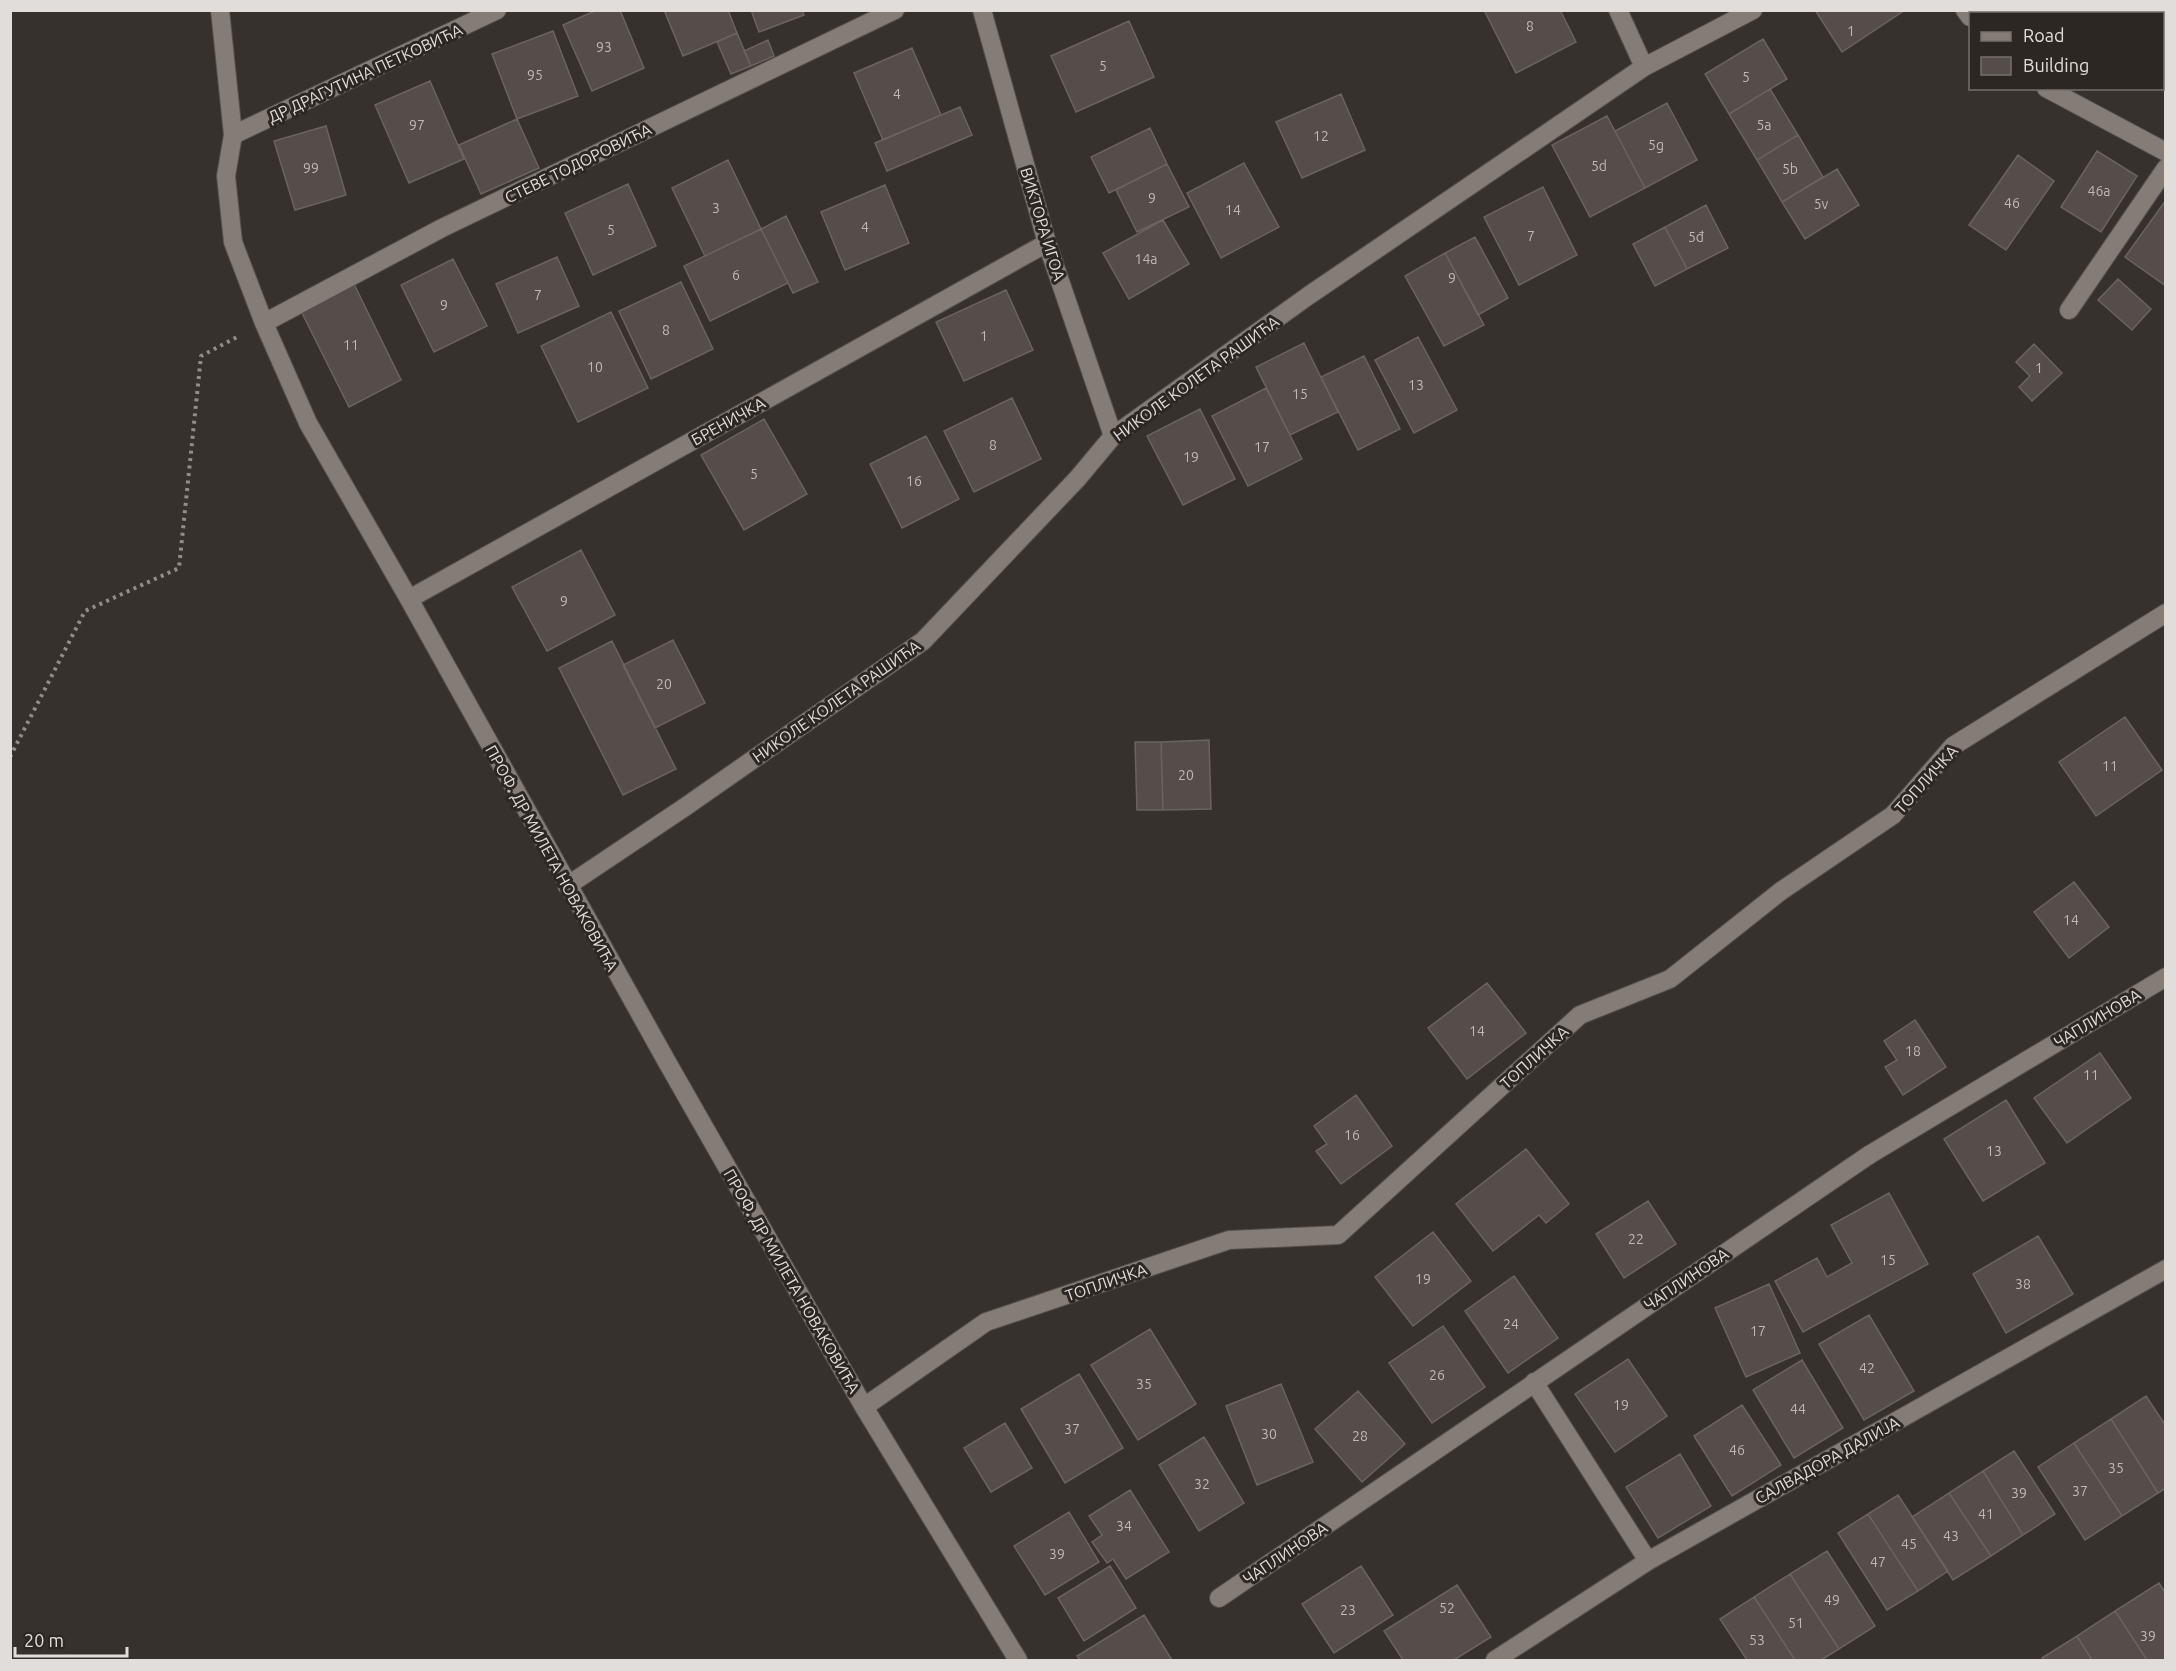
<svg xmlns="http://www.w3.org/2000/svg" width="2176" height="1671" font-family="Ubuntu,sans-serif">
	<rect width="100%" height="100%" fill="#37312d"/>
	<!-- building -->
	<path fill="#544d49" stroke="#6a635e" stroke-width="1.5" d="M597 10H620L644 68 592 91 563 25Z
		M664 10H728L737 33 683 56Z
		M751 10H802L804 15 759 32Z
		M1484 10H1560L1576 42 1516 73Z
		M1815 10H1905L1842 52Z
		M1129 21 1154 77 1076 112 1051 56Z
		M553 31 578 96 517 119 492 54Z
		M737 33 751 66 731 74 717 42Z
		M1763 39 1787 79 1729 114 1705 74Z
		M768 40 774 56 751 66 744 51Z
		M912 48 941 115 883 140 854 73Z
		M430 81 464 159 409 183 375 105Z
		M1770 89 1798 135 1757 160 1729 114Z
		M1341 94 1365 150 1302 178 1276 122Z
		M1667 103 1697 160 1645 188 1615 131Z
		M960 107 972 135 887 171 875 143Z
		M1607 116 1645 188 1590 217 1552 145Z
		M517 119 539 168 481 194 459 145Z
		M326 126 346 195 295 210 274 141Z
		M1150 128 1167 164 1109 193 1091 157Z
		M1798 135 1823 177 1782 202 1757 160Z
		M2097 151 2137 176 2101 232 2061 207Z
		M2018 155 2054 181 2006 250 1969 225Z
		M728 160 761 229 705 256 672 188Z
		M1244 163 1279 227 1221 258 1187 193Z
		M1167 164 1189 207 1137 232 1116 190Z
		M1837 169 1859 205 1805 239 1782 202Z
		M628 184 656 246 593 275 565 213Z
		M885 185 909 243 845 270 821 212Z
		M1543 187 1577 255 1519 285 1484 217Z
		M2166 200V286L2125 257Z
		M1706 205 1728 248 1687 269 1665 227Z
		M786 216 818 282 793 293 761 229Z
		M1163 220 1189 264 1129 299 1103 253Z
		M1665 227 1687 269 1655 286 1633 244Z
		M761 229 788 283 710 321 684 266Z
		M1475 237 1508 298 1478 315 1445 253Z
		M1445 253 1484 325 1444 346 1405 276Z
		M557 257 579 306 518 333 496 284Z
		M453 259 487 326 434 352 401 285Z
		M2118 279 2151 309 2132 330 2098 300Z
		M681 282 713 349 651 379 619 311Z
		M354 284 401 380 349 407 301 311Z
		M1006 290 1033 350 964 381 936 322Z
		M611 312 648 388 578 422 541 346Z
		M1418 337 1457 410 1414 433 1375 360Z
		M1304 343 1338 412 1290 435 1256 367Z
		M2034 344 2062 373 2032 401 2019 387 2030 376 2016 362Z
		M1364 356 1400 429 1358 450 1321 377Z
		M1266 388 1302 459 1248 486 1212 416Z
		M1012 398 1041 459 974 492 944 431Z
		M1200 409 1235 479 1183 505 1147 436Z
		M764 419 807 494 744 530 701 455Z
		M926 436 959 499 902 528 870 464Z
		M581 550 615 615 547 651 512 587Z
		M673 640 705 703 655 728 623 665Z
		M612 641 676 769 623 795 559 668Z
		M2125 717 2162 770 2096 816 2059 762Z
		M1209 740 1211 809 1163 810 1161 742Z
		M1135 742H1161L1163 810H1137Z
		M2074 882 2109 927 2069 958 2034 912Z
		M1487 983 1526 1033 1467 1079 1428 1028Z
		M1915 1020 1946 1067 1903 1095 1885 1067 1897 1060 1884 1041Z
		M2100 1053 2131 1098 2067 1143 2034 1098Z
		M1356 1095 1392 1146 1341 1184 1316 1151 1327 1144 1314 1126Z
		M2006 1100 2045 1163 1983 1201 1944 1139Z
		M1526 1149 1569 1204 1546 1223 1539 1215 1493 1251 1456 1204Z
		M1889 1193 1928 1264 1803 1332 1775 1281 1817 1258 1827 1277 1852 1263 1831 1225Z
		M1648 1201 1676 1244 1624 1278 1596 1234Z
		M1433 1232 1471 1281 1413 1326 1375 1277Z
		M2038 1236 2073 1294 2006 1333 1973 1274Z
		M1514 1276 1558 1338 1508 1373 1465 1311Z
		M1769 1284 1800 1353 1746 1377 1715 1308Z
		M1869 1315 1914 1391 1864 1420 1819 1344Z
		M1443 1326 1485 1387 1432 1423 1389 1363Z
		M1150 1329 1196 1404 1138 1440 1091 1365Z
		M1628 1359 1667 1416 1615 1452 1575 1394Z
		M1802 1360 1843 1428 1794 1458 1753 1390Z
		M1079 1374 1123 1448 1065 1483 1021 1409Z
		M1281 1384 1313 1462 1257 1485 1226 1406Z
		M1358 1391 1405 1444 1362 1482 1315 1429Z
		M2146 1396 2166 1426V1488L2158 1493 2111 1419Z
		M1742 1405 1781 1465 1732 1496 1694 1436Z
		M2111 1419 2158 1493 2122 1516 2074 1443Z
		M1005 1423 1032 1468 991 1492 964 1448Z
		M1204 1437 1244 1503 1199 1531 1159 1465Z
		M2074 1443 2122 1516 2085 1540 2038 1467Z
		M2014 1451 2055 1514 2023 1535 1983 1471Z
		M1680 1454 1711 1506 1658 1538 1626 1487Z
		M1983 1471 2023 1535 1991 1556 1949 1493Z
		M1130 1490 1169 1552 1126 1579 1113 1559 1107 1563 1092 1542 1102 1535 1089 1516Z
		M1949 1493 1991 1556 1953 1580 1912 1517Z
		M1898 1495 1948 1571 1918 1591 1868 1514Z
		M1069 1512 1099 1562 1045 1595 1014 1546Z
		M1868 1514 1918 1591 1887 1610 1838 1533Z
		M1827 1551 1875 1626 1839 1649 1790 1574Z
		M1110 1566 1136 1608 1084 1641 1058 1598Z
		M1361 1566 1393 1615 1334 1653 1302 1604Z
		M1790 1574 1839 1649 1821 1660H1795L1754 1597Z
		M2159 1583 2166 1594V1660H2147L2115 1611Z
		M1457 1585 1491 1637 1454 1660H1403L1384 1631Z
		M1754 1597 1795 1660H1747L1720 1619Z
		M2115 1611 2147 1660H2092L2077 1636Z
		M1144 1615 1172 1660H1080L1077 1656Z
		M2077 1636 2092 1660H2044L2042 1658Z"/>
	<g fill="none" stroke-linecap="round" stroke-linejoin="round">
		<!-- lane casing -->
		<g stroke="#55504c" stroke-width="20">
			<path id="lane" d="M2069 310 2166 168
				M1869 1155 2166 977"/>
		</g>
		<!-- street casing -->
		<g stroke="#55504c" stroke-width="20">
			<path id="street" d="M220 10 233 135 226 176 233 242 264 323 308 423 409 599 667 1062 864 1407 1018 1660
				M982 10 1047 243 1113 436
				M1618 10 1644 67
				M1965 10 1970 17
				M2046 88 2166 152
				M233 135 497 10
				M264 323 442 228 895 10
				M409 599 1047 243
				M567 886 685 807 923 641 1078 478 1113 436 1308 296 1644 67 1753 10
				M1534 1382 1648 1561
				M864 1407 986 1322 1229 1240 1338 1235 1580 1015 1670 979 1781 891 1893 815 1953 746 2166 613
				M1219 1598 1869 1155
				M1495 1660 1648 1561 2166 1269"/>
		</g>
		<!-- path -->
		<path stroke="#928d8a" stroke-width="4" stroke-dasharray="3 4.5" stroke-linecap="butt" d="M10 757 85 611 179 568 201 356 239 336"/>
		<!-- lane -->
		<use href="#lane" stroke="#837c77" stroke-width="18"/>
		<!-- street -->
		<use href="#street" stroke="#837c77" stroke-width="18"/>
	</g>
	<g text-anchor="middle" stroke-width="6" stroke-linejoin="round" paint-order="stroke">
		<!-- number labels -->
		<g font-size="14" fill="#beb9b6">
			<text x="1530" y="31">8</text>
			<text x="1851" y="36">1</text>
			<text x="604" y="52">93</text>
			<text x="1103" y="71">5</text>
			<text x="535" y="80">95</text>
			<text x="1746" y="82">5</text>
			<text x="897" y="99">4</text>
			<text x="417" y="130">97</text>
			<text x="1764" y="130">5a</text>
			<text x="1321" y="141">12</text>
			<text x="1656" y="150">5g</text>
			<text x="1599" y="171">5d</text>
			<text x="311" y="173">99</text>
			<text x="1790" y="174">5b</text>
			<text x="2099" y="196">46a</text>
			<text x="1152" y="203">9</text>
			<text x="2012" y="208">46</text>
			<text x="1821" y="209">5v</text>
			<text x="716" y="213">3</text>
			<text x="1233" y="215">14</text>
			<text x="865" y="232">4</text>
			<text x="611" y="235">5</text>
			<text x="1531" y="241">7</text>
			<text x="1696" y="242">5đ</text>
			<text x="1146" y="264">14a</text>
			<text x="736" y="280">6</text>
			<text x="1452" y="283">9</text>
			<text x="538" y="300">7</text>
			<text x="444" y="310">9</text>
			<text x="666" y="335">8</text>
			<text x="984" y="341">1</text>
			<text x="351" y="350">11</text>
			<text x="595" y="372">10</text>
			<text x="2039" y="373">1</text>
			<text x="1416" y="390">13</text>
			<text x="1300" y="399">15</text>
			<text x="993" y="450">8</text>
			<text x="1262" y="452">17</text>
			<text x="1191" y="462">19</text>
			<text x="754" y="479">5</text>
			<text x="914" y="486">16</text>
			<text x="564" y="606">9</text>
			<text x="664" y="689">20</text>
			<text x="2110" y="771">11</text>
			<text x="1186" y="780">20</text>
			<text x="2071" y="925">14</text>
			<text x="1477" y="1036">14</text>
			<text x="1913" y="1056">18</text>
			<text x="2091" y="1080">11</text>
			<text x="1352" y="1140">16</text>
			<text x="1994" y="1156">13</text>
			<text x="1636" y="1244">22</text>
			<text x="1888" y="1265">15</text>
			<text x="1423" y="1284">19</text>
			<text x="2023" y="1289">38</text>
			<text x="1511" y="1329">24</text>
			<text x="1758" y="1336">17</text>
			<text x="1867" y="1373">42</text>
			<text x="1437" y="1380">26</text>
			<text x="1144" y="1389">35</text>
			<text x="1621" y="1410">19</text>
			<text x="1798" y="1414">44</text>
			<text x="1072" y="1434">37</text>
			<text x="1269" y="1439">30</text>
			<text x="1360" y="1441">28</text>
			<text x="1737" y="1455">46</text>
			<text x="2116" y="1473">35</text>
			<text x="1202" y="1489">32</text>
			<text x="2080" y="1496">37</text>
			<text x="2019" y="1498">39</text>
			<text x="1986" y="1519">41</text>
			<text x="1124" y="1531">34</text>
			<text x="1951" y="1541">43</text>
			<text x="1909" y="1549">45</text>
			<text x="1057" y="1559">39</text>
			<text x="1878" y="1567">47</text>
			<text x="1832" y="1605">49</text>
			<text x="1447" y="1613">52</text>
			<text x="1348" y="1615">23</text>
			<text x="1796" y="1628">51</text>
			<text x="2148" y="1641">39</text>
			<text x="1757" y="1645">53</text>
		</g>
		<!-- street labels -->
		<g font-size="16" fill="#e1dddb" stroke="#2d2723">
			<text transform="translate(365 73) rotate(-25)" y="6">ДР ДРАГУТИНА ПЕТКОВИЋА</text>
			<text transform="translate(578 163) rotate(-26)" y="6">СТЕВЕ ТОДОРОВИЋА</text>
			<text transform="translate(1043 224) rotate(73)" y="6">ВИКТОРА ИГОА</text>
			<text transform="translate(1196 378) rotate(-36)" y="6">НИКОЛЕ КОЛЕТА РАШИЋА</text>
			<text transform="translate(728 421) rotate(-29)" y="6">БРЕНИЧКА</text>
			<text transform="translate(836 701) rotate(-35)" y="6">НИКОЛЕ КОЛЕТА РАШИЋА</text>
			<text transform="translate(1926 779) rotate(-48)" y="6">ТОПЛИЧКА</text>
			<text transform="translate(552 858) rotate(61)" y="6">ПРОФ. ДР МИЛЕТА НОВАКОВИЋА</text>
			<text transform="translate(2097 1018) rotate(-31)" y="6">ЧАПЛИНОВА</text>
			<text transform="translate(1534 1057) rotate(-42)" y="6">ТОПЛИЧКА</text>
			<text transform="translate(1686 1279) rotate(-34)" y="6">ЧАПЛИНОВА</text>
			<text transform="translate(792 1281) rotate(60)" y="6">ПРОФ. ДР МИЛЕТА НОВАКОВИЋА</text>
			<text transform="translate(1106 1282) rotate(-19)" y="6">ТОПЛИЧКА</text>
			<text transform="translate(1827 1460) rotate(-29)" y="6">САЛВАДОРА ДАЛИЈА</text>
			<text transform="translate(1285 1553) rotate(-34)" y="6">ЧАПЛИНОВА</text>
		</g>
	</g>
	<!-- border -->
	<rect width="2176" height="1671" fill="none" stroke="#e1dddb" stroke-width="24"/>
	<!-- legend -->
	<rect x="1969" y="12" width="195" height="78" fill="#2d2723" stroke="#75706d" stroke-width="1.5"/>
	<rect x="1981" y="32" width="30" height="9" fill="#837c77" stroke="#75706d" stroke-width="1.5"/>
	<text x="2023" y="42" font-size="18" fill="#e1dddb">Road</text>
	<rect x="1981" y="57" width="30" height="18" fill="#544d49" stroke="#75706d" stroke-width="1.5"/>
	<text x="2023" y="72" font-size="18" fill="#e1dddb">Building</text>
	<!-- scale -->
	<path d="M15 1647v9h112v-9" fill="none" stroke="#e1dddb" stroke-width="3"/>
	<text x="24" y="1647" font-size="18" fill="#e1dddb" stroke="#2d2723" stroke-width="4.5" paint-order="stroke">20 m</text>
</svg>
